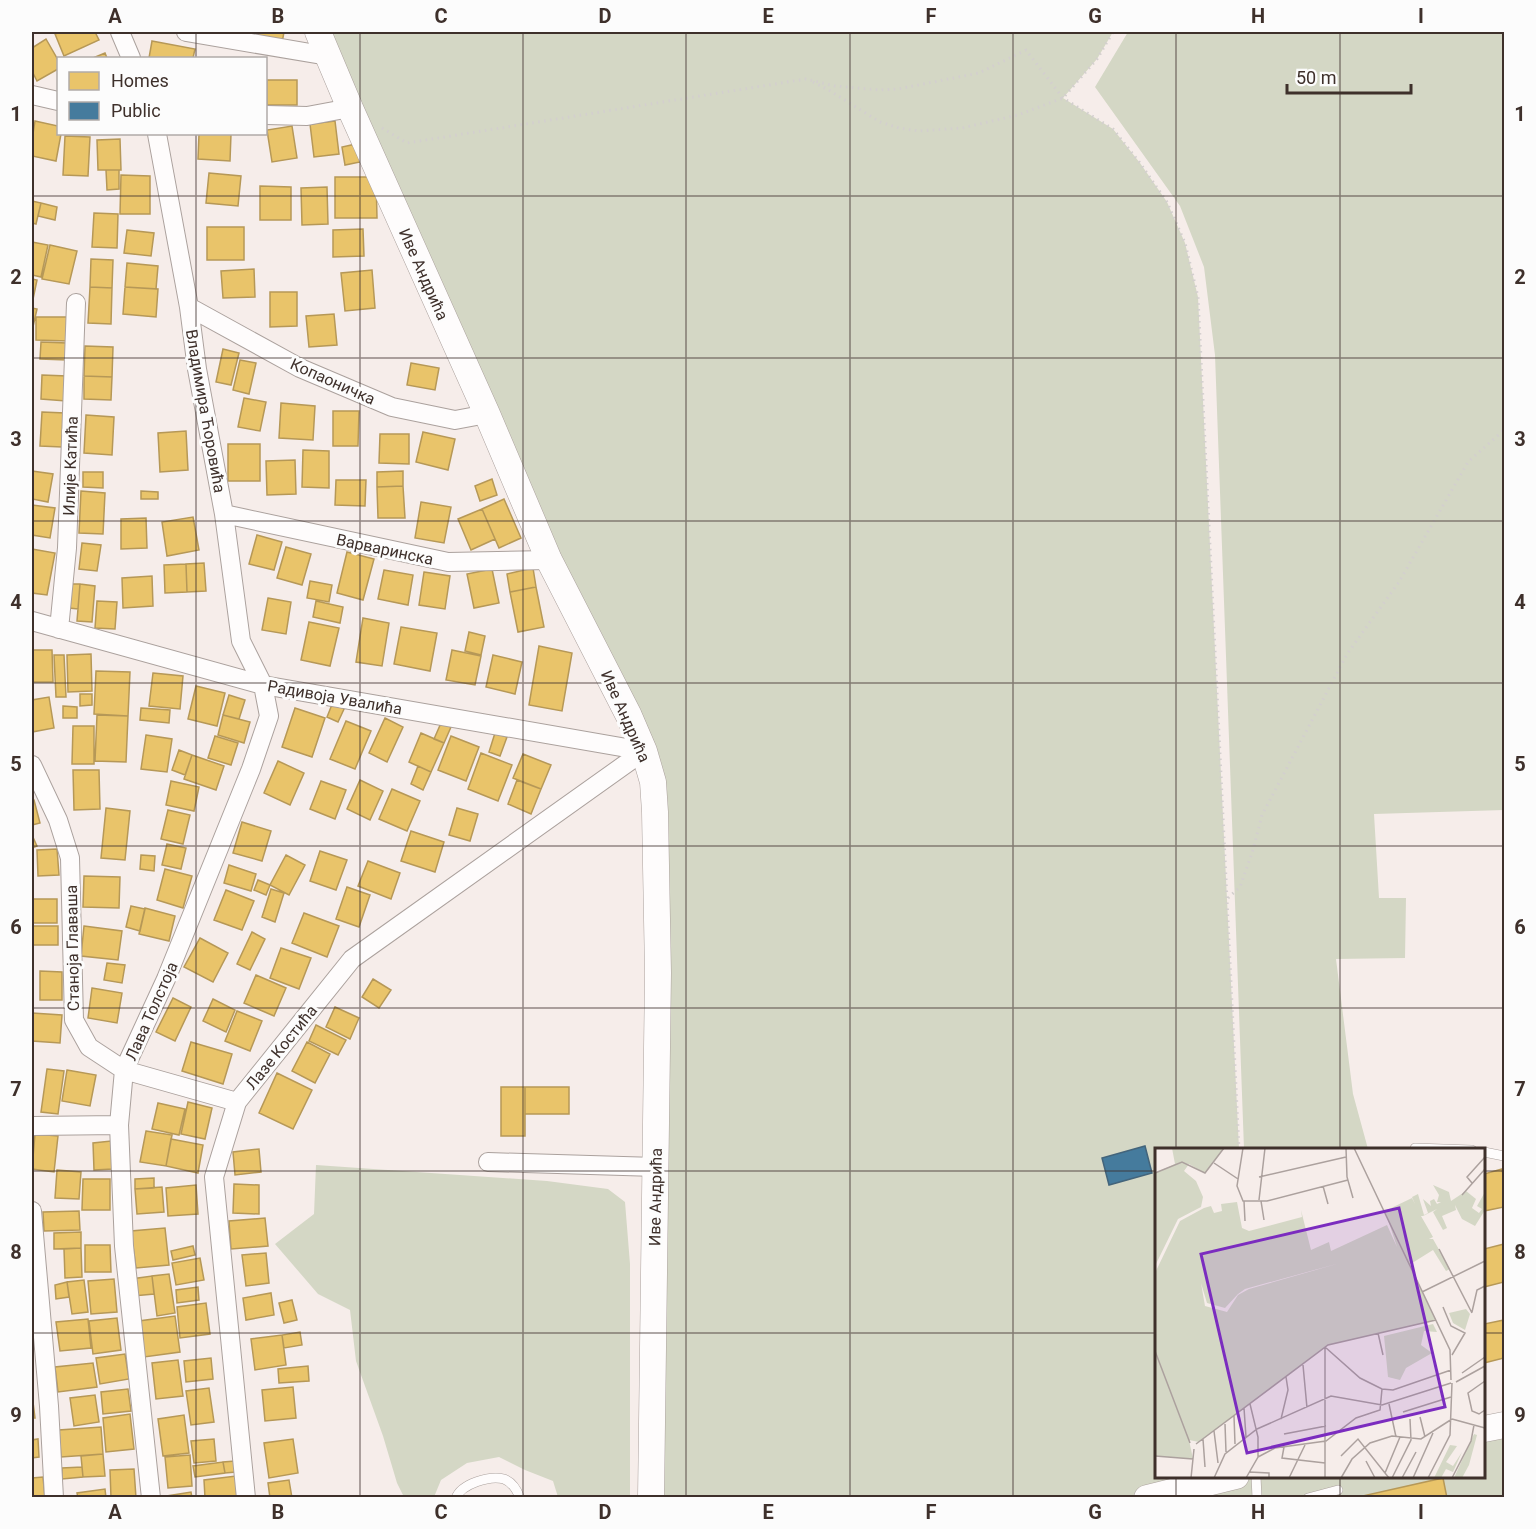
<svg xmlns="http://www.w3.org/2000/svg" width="1536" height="1529" font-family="Roboto,sans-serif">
	<rect width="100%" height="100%" fill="#f6edea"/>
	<!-- green -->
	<path fill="#d4d7c5" d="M318 32H1113L1097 59 1063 98 1113 129 1140 163 1167 202 1185 243 1198 297 1239 1149 1156 1150V1476H1484V1429L1504 1425V1497H651L653 782Z
		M1128 32H1504V810L1374 814 1379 898H1406L1405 958 1336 959 1353 1094 1368 1149H1244L1215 355 1204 267 1180 206 1095 87Z
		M316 1165 547 1181 608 1189 625 1202 630 1264V1497H558L553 1481 525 1470 499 1457 467 1463 441 1480 434 1497H404L397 1483 383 1436 356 1361 350 1310 318 1294 275 1244 314 1214Z"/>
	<!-- homes -->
	<path fill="#e9c46a" stroke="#b69857" stroke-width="1.5" d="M61 32H95L99 40 64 56 55 34Z
		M249 32H284L282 43 248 36Z
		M46 39 58 60V69L37 81 32 71V48Z
		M152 41 195 49 193 58H149Z
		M105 53 107 58H93Z
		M267 80H297V105H267Z
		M35 121 58 126V134H61L56 161 32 156V140Z
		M335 121 339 154 314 157 310 124Z
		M292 126 297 158 272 162 267 130Z
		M199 134H231L230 161 198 159Z
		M65 136 90 137 88 176 63 175Z
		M120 139 121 170H98L97 140Z
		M356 144 360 162 345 165 342 147Z
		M106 170H119V189L107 190Z
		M209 173 241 176 238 206 206 203Z
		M121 175 150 176V214H120Z
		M335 177H376L377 218H335Z
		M260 186 291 187V220H260Z
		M327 187 328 224 302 225 301 188Z
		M32 201 41 203 36 224 32 223Z
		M41 203 57 207 55 220 38 216Z
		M94 213 118 214 117 248 92 247Z
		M207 227H244V260H207Z
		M363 229 364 256 333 257V230Z
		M127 230 154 233 151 256 124 253Z
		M32 242 48 245 41 277 32 275Z
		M50 245 77 251 69 284 42 279Z
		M91 259 113 260 112 288 90 287Z
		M127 263 158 266 156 289 125 287Z
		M254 269 255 297 223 298 221 271Z
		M372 270 375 308 345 311 341 273Z
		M32 279 37 280 32 304Z
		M90 287 112 288 111 324 88 323Z
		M125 287 158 289 156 317 123 314Z
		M270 292H297V326L270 327Z
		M32 308 37 309 32 331Z
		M334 314 337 345 309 347 306 316Z
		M36 317H68V341L36 340Z
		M41 342 67 343V360L40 359Z
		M85 346 113 347 112 377 84 376Z
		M223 349 239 353 231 385 216 382Z
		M240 360 256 363 249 394 233 390Z
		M411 363 439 368 435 390 407 385Z
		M42 375 67 376 66 401 41 399Z
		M84 376 112 377 111 400 84 399Z
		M244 398 266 402 260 431 238 427Z
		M281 403 315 406 313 440 279 438Z
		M333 411H359L358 446H333Z
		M42 412 65 413 62 447 40 446Z
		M86 415 114 417 112 455 84 453Z
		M186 431 188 470 160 472 158 433Z
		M423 432 455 439 448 470 416 462Z
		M380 434H409V464L379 463Z
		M228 444H260V481H228Z
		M303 450 329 451V488L302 487Z
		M295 460 296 494 267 495 266 461Z
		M32 471 53 474 48 502 32 499Z
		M403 471V486L377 487V472Z
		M83 472H103V488L83 487Z
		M492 479 497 495 480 501 475 486Z
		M336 480H366L365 506 335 505Z
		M403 486 405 518H378L377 487Z
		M81 491 105 493 103 534 79 533Z
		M141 491 158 492V499H141Z
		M504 499 521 538 499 548 482 509Z
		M421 502 451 507 444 543 415 538Z
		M32 505 55 508 50 538 32 535Z
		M482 509 495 539 471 550 458 519Z
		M193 517 199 550 167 556 162 522Z
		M146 518 147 548 121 549V519Z
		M257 535 282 542 274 570 249 564Z
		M82 543 101 545 97 571 79 569Z
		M286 547 311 554 302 585 277 578Z
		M32 549 55 553 47 595 32 593Z
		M347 552 374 559 363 600 337 593Z
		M204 563 206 591 187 592 186 564Z
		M186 564 187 592 165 593 164 565Z
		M533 568 536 587 510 592 507 574Z
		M492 569 499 603 474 608 467 574Z
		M384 570 413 575 408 605 378 599Z
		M424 572 450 576 445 609 419 605Z
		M152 576 153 606 123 608 122 578Z
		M310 581 332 585 329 602 307 598Z
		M71 584H80L78 609 69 608Z
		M80 584 95 586 92 622 77 621Z
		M536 587 544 627 518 632 510 592Z
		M268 598 291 602 286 634 262 630Z
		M97 601 117 602 115 629 95 628Z
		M316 601 343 607 340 623 313 617Z
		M363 618 389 623 382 666 356 662Z
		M309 622 339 628 330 666 301 660Z
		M401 627 437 633 430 671 394 664Z
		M469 632 485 636 481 655 465 651Z
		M539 646 572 653 562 711 529 705Z
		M32 650H52L53 682H32Z
		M452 650 481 656 475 685 446 680Z
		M91 654 92 691 68 692 67 655Z
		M54 655H64L66 697H56Z
		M493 655 522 662 515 694 486 687Z
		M96 671 130 672 128 716 94 714Z
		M153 673 183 676 180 709 149 706Z
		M196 686 225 693 217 726 188 719Z
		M80 694H92V705L80 706Z
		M229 695 245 700 239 719 223 715Z
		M49 697 54 728 32 732V700Z
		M333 702 345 707 338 722 327 717Z
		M63 706 77 707V718H63Z
		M141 708 170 710 169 723 140 720Z
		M295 708 325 718 312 757 282 747Z
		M97 715 128 716 126 762 95 761Z
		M223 715 250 722 244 743 218 735Z
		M385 718 403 727 387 762 369 753Z
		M346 721 371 731 355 769 330 759Z
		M441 723 451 727 444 743 434 739Z
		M73 726H94V764H72Z
		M421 733 444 743 431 772 409 762Z
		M495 733 507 737 500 756 489 752Z
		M146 735 172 739 167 772 141 769Z
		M215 736 238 743 231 765 208 758Z
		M451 736 479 747 466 781 438 770Z
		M179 750 192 755 185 775 172 770Z
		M481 753 512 765 498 801 468 789Z
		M523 754 551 765 541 789 513 778Z
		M192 755 224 766 216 790 184 779Z
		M278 761 304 773 290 805 264 793Z
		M418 766 431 772 423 790 411 784Z
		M73 770H99L100 809 74 810Z
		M360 780 383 791 370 820 347 809Z
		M517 780 541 789 531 814 508 804Z
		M171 781 199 787 194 811 166 805Z
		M321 781 346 790 335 819 310 809Z
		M392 789 420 801 407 831 379 819Z
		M32 800H34L40 823 32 825Z
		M106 808 130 811 125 860 101 858Z
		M457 808 478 814 470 841 449 835Z
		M168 810 190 815 183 844 161 839Z
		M242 822 271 831 262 861 233 853Z
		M411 831 444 842 435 872 401 861Z
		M32 835 37 846 32 848Z
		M167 844 186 848 181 869 162 865Z
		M57 849 59 875 38 876 37 850Z
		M320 851 347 860 336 890 310 881Z
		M141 855 155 856 154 871 140 869Z
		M286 855 305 865 289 895 270 885Z
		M368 861 400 873 391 899 358 886Z
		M229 865 256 874 251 891 224 883Z
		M165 869 192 876 183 908 157 900Z
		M84 876 120 877 119 908 83 907Z
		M258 880 270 885 266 895 254 890Z
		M347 887 370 895 359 927 336 919Z
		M271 889 284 893 275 922 262 917Z
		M226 890 254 901 242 930 214 920Z
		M32 899H57V923H32Z
		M131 906 145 909 140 931 126 927Z
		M145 908 175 916 169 941 139 934Z
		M304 913 339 926 327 957 292 943Z
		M32 926H58V945H32Z
		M84 926 122 931 118 960 81 956Z
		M252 932 265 939 250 970 237 964Z
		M200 938 228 953 213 982 184 967Z
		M281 948 311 958 299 989 270 978Z
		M107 963 125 965 122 983 104 980Z
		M40 971 62 972V1000H40Z
		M256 975 286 988 274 1016 244 1003Z
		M373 979 391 990 379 1008 362 997Z
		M92 988 122 993 117 1023 88 1018Z
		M173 998 191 1007 175 1041 156 1032Z
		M213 999 235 1010 226 1032 203 1021Z
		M335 1007 359 1018 350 1039 326 1027Z
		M237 1011 262 1021 250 1051 225 1041Z
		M32 1013 62 1015 60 1043 32 1041Z
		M316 1025 346 1040 338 1055 309 1041Z
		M191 1042 232 1054 223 1084 182 1071Z
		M307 1042 330 1054 315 1083 292 1071Z
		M47 1069 64 1071 58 1114 41 1112Z
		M67 1070 96 1075 90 1106 62 1101Z
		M277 1073 312 1090 293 1129 259 1113Z
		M501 1087H525V1136H501Z
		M525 1087H569V1114H525Z
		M188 1102 212 1108 205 1139 181 1134Z
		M158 1103 185 1109 179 1135 152 1129Z
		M146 1131 172 1135 166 1166 140 1162Z
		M35 1134 58 1136 54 1172 32 1169Z
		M171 1139 203 1145 198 1173 166 1166Z
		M111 1141 113 1169 94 1170 93 1143Z
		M259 1149 261 1172 235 1175 233 1152Z
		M1502 1169 1504 1180V1207L1484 1211V1174Z
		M57 1170 81 1172 79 1199 55 1198Z
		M154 1178V1188L135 1189V1179Z
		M83 1179H110V1210H82Z
		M234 1184 259 1185V1214L233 1213Z
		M196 1185 198 1214 168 1216 166 1188Z
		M162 1187 164 1212 137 1214 135 1189Z
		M79 1211 80 1230 44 1231 43 1212Z
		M265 1218 268 1246 231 1249 229 1221Z
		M165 1228 169 1265 136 1268 131 1231Z
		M81 1232V1248L54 1249V1233Z
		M1504 1244V1282L1484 1287V1249Z
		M85 1245H110L111 1272H85Z
		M193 1246 195 1255 173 1260 171 1251Z
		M81 1248 82 1277 65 1278 64 1249Z
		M266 1253 269 1283 246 1286 242 1255Z
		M200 1258 204 1280 176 1285 172 1263Z
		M169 1274 175 1313 157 1316 152 1276Z
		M152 1276 154 1294 133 1296 131 1279Z
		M114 1279 117 1312 91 1314 88 1281Z
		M84 1280 88 1312 72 1314 67 1282Z
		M67 1282 69 1297 56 1299 55 1285Z
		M198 1287 199 1300 177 1303 176 1290Z
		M271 1293 274 1315 246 1320 243 1298Z
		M292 1300 297 1320 284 1323 279 1303Z
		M206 1303 210 1334 180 1338 177 1307Z
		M175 1316 180 1352 144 1357 139 1321Z
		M117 1318 121 1350 93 1354 89 1321Z
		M88 1319 91 1348 60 1351 56 1322Z
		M1504 1320V1358L1484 1363V1324Z
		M300 1332 302 1345 284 1348 282 1335Z
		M282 1335 286 1365 255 1370 251 1339Z
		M125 1354 129 1379 100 1384 96 1358Z
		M211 1358 213 1379 186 1382 184 1361Z
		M178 1360 183 1396 156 1399 152 1363Z
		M93 1363 97 1387 58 1392 55 1367Z
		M308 1366 309 1381 279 1383 278 1369Z
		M293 1387 296 1418 265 1421 262 1390Z
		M209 1388 214 1422 191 1425 186 1391Z
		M128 1389 131 1411 103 1414 101 1392Z
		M32 1394 35 1418H32Z
		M95 1395 99 1422 74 1426 70 1398Z
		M130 1414 134 1449 106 1452 103 1418Z
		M184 1415 189 1453 163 1456 158 1419Z
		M101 1427 103 1454 61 1457 59 1430Z
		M38 1439 39 1457 32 1458V1440Z
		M214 1439 216 1461 194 1463 191 1441Z
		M293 1439 298 1473 269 1478 264 1443Z
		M103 1454 105 1476 83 1477 81 1456Z
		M190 1455 192 1486 168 1488 165 1457Z
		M235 1461 236 1472 225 1473 223 1462Z
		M223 1462 225 1473 195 1477 193 1466Z
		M82 1467 83 1477 62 1479V1468Z
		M134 1469 136 1498H111L110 1470Z
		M236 1476 238 1498H205L204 1480Z
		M43 1477 45 1498H32V1478Z
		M1443 1478 1447 1498H1358V1497Z
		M289 1480 292 1498H270L268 1483Z
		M105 1489 106 1498H78L77 1493Z
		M191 1492 192 1498H167V1496Z"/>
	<!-- public -->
	<path fill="#457b9d" stroke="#43647b" stroke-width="1.5" d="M1145 1146 1152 1173 1109 1185 1102 1158Z"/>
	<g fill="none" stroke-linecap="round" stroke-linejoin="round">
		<!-- lane casing -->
		<g stroke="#aba19d" stroke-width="10">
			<path id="lane" d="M1415 1148 1472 1150
				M1484 1152 1504 1156
				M1256 1476 1257 1498
				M456 1498C461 1484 490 1475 504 1479 512 1482 517 1490 520 1498
				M1308 1498 1338 1490"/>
		</g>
		<!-- street casing -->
		<g stroke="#aba19d" stroke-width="20">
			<path id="street" d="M120 32 131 58
				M186 32 328 56
				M32 95 58 101
				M266 115 307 116 350 108
				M189 307 300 368 392 407 455 420 487 414
				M224 514 448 562 549 560
				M32 621 263 685 644 751
				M59 629 67 548 76 303
				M32 765 58 820 70 858 74 1020 89 1047 124 1070 237 1102
				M32 1126 119 1125
				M488 1162 656 1167
				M32 1211 49 1406 54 1498
				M151 1498 124 1246 119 1125 124 1070 166 979 251 769 269 716 263 685 241 641 224 514 197 369 189 307 157 134
				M246 1498 214 1177 237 1102 352 959 644 751"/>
		</g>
		<!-- secondary casing -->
		<g stroke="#aba19d" stroke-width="27">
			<path id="secondary" d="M318 32 350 108 487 414 549 560 629 716 644 751 653 782 655 812 658 973 651 1498
				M1484 1429 1504 1425
				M1147 1498 1236 1476"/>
		</g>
		<!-- path -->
		<path stroke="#d3cfce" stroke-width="3" stroke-dasharray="1.5 4.5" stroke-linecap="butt" d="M813 82 827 89 880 122 899 128 919 131 962 128 1018 115 1063 98 1097 59 1113 32
			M382 128 407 143 806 79 835 86 879 90 898 89 979 73 1026 50 1063 98 1113 129 1140 163 1167 202 1185 243 1198 297 1239 1150
			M1228 898 1240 887 1253 850 1262 815 1347 654 1399 582 1468 462 1504 430"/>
		<!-- lane -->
		<use href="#lane" stroke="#fefcfc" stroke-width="9"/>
		<!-- street -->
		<use href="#street" stroke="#fefcfc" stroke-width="18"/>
		<!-- secondary -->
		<use href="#secondary" stroke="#fefcfc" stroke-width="26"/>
	</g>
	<!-- grid -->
	<path fill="none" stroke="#3e302b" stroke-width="1.5" stroke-opacity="0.55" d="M196 32V58M360 32V1498M523 32V1498M686 32V1498M850 32V1498M1013 32V1498M1176 32V1150M1340 32V1150M196 134V1498M32 196H1504M32 358H1504M32 521H1504M32 683H1504M32 846H1504M32 1008H1504M32 1171H1156M1484 1171H1504M32 1333H1156M1484 1333H1504M1176 1476V1498M1340 1476V1498"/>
	<g text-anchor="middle" stroke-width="6" stroke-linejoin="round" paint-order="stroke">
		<!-- street labels -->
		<g font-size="16" fill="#3e302b" stroke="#fcfcfc">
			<text transform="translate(424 274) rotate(66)" y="6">Иве Андрића</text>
			<text transform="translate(333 381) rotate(24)" y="6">Копаоничка</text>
			<text transform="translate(206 411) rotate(80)" y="6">Владимира Ћоровића</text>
			<text transform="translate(70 466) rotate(-88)" y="6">Илије Катића</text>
			<text transform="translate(385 549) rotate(12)" y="6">Варваринска</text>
			<text transform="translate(335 697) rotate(10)" y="6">Радивоја Увалића</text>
			<text transform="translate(626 716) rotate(66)" y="6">Иве Андрића</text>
			<text transform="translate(72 948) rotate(-91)" y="6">Станоја Главаша</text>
			<text transform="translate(151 1011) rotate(-66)" y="6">Лава Толстоја</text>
			<text transform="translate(281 1047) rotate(-51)" y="6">Лазе Костића</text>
			<text transform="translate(655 1197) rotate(-89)" y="6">Иве Андрића</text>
		</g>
	</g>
	<!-- overview -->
	<g transform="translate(1155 1148)">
		<rect width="330" height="330" fill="#f6edea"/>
		<path d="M17 0H69L50 25 34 16 29 23 41 33 48 49 46 59 23 71 0 118V25L20 16ZM278 37 294 44 296 53 284 61 311 43 321 51 317 60 324 65 327 61 322 58 330 44V62L320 78 307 71 300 57 301 62 287 68 292 80 288 82 278 64 282 61 268 68H266L278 89 274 91H278L295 121 291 123 278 102 254 117 281 172 173 197 44 294 34 292 38 311 0 308V125L25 73 49 60 56 58 59 65 67 63 66 56 82 54 87 80 94 83 147 69 146 62 156 102 174 94 176 103 232 77 242 99 230 63 257 50 260 56 257 49 263 46 269 67 273 65 268 51 276 58 275 53 279 51 282 56 286 54H282L284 47ZM185 115 94 141 83 147 72 164 50 158 46 135 52 155 70 160 83 146 90 141ZM311 161 315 166 310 182 298 175 294 165ZM278 176 282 184 269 183 266 197 277 205 251 220 245 232 233 229 229 188ZM319 286 322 287 314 317 307 330H299ZM295 297 302 298 291 314 298 318 307 304 298 324 291 321 286 330H279Z" fill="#d4d7c5" fill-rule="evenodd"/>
		<path fill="none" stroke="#aca19e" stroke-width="1.5" d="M88 0 82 38 88 53H112L193 32M191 0 192 29 198 50M199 0 295 202 296 232M59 15 83 31M0 25 27 14 50 25 69 0M104 29 191 9M317 35 312 29 330 9M168 38 173 56M307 47 330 21M104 52 110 0M89 53 90 73M106 53 109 72M284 101 317 165M267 144 330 113M288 159 296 178 310 185 297 207M317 164 322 142 330 138M223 185 228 207M170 199 205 230 227 241 238 242 296 222M0 203 35 295M148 217 152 260M307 225 330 209M330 233 313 245 317 263 324 266 330 262M301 234 330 218M234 256 241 289M89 260 91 289M248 264 296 249M79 268 80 296M265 269 270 289M126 271 133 242 131 229M297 271 330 280M70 276 71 304M59 283 63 315M129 286 171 278M48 291 50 319M41 296 173 197 281 172M129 299 127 310 170 315M0 308 38 311M186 308 203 291 234 330M103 309 120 300 171 293 201 270 225 262 227 241M211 313 220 330M94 324 114 325V330M230 325 245 289M36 330 39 301M59 330 70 306 102 281 176 248 227 257 296 235M91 330 103 309V289L95 256M134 330 150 297M170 330V200M186 330 197 311 215 295 237 288 266 291 297 271M237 330 256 292 255 271M247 330 261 304M258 330 278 285M273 330 295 287 297 235M297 330 316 293 319 277"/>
		<path fill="#7b2cbf" fill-opacity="0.15" stroke="#7b2cbf" stroke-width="3" d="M244 60 290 259 92 305 46 106Z"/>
		<rect width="330" height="330" fill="none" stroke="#3e302b" stroke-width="3"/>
	</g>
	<!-- border -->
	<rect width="1536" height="1529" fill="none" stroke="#fcfcfc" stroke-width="66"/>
	<!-- legend -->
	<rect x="57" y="57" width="210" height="78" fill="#fcfcfc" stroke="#b0aaa8" stroke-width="1.5"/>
	<rect x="69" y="72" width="30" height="18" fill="#e9c46a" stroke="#b0aaa8" stroke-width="1.5"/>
	<text x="111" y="87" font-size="18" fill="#3e302b">Homes</text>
	<rect x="69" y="102" width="30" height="18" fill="#457b9d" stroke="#b0aaa8" stroke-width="1.5"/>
	<text x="111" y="117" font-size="18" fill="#3e302b">Public</text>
	<!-- scale -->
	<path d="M1287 84v9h124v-9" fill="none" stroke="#3e302b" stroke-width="3"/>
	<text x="1296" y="84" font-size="18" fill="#3e302b" stroke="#fcfcfc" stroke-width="4.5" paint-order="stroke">50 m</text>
	<rect x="33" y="33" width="1470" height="1463" fill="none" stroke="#3e302b" stroke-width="2"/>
	<g font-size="20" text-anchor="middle" font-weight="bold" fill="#3e302b">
		<text x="115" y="23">A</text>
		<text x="278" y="23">B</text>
		<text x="441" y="23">C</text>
		<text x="605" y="23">D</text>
		<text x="768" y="23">E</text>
		<text x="931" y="23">F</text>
		<text x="1095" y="23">G</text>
		<text x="1258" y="23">H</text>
		<text x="1421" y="23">I</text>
		<text x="16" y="121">1</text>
		<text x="1520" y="121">1</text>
		<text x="16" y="284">2</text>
		<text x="1520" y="284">2</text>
		<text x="16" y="446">3</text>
		<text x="1520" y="446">3</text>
		<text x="16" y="609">4</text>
		<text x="1520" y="609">4</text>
		<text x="16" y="771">5</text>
		<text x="1520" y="771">5</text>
		<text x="16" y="934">6</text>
		<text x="1520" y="934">6</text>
		<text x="16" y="1096">7</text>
		<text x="1520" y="1096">7</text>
		<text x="16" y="1259">8</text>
		<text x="1520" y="1259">8</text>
		<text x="16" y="1422">9</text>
		<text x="1520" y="1422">9</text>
		<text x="115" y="1519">A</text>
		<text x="278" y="1519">B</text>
		<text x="441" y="1519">C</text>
		<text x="605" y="1519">D</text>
		<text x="768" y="1519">E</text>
		<text x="931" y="1519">F</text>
		<text x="1095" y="1519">G</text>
		<text x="1258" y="1519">H</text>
		<text x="1421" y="1519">I</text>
	</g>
</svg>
